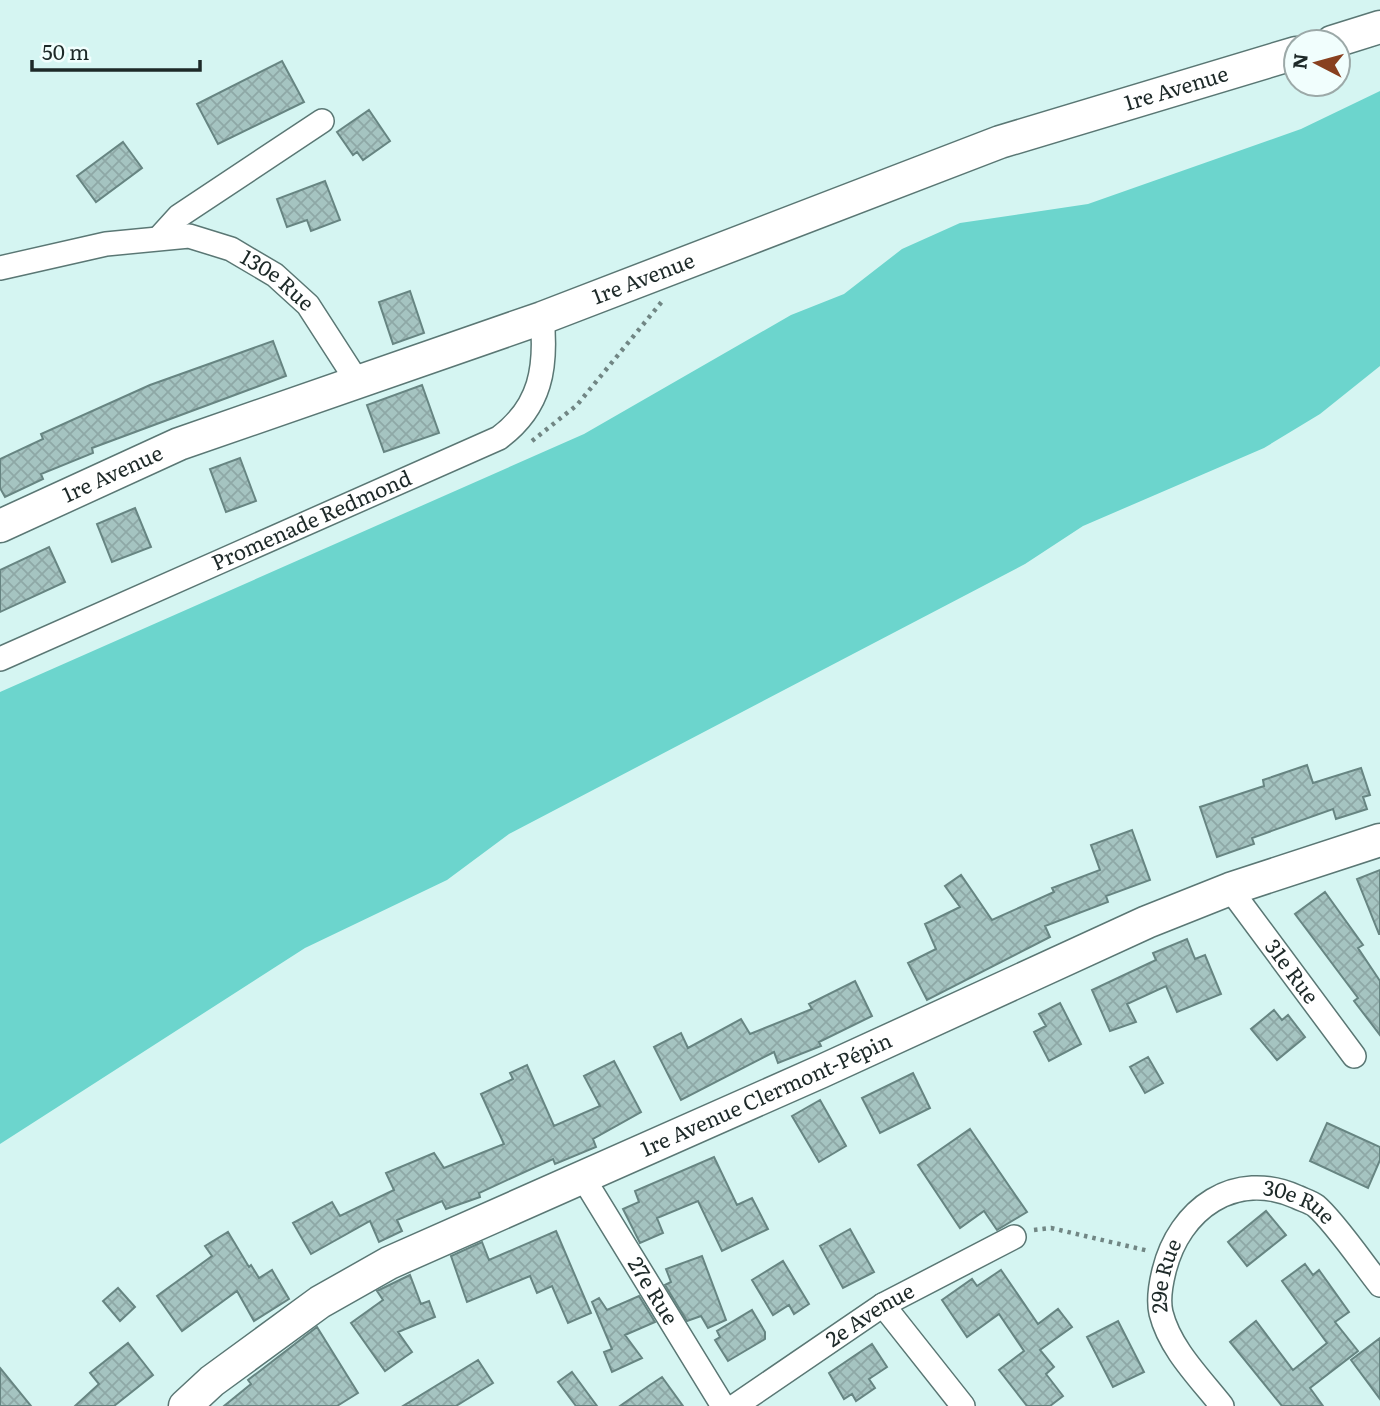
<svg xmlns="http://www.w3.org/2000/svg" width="1380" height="1406" font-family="Literata,serif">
	<defs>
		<pattern id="building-cross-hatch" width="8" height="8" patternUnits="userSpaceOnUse" patternTransform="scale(1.75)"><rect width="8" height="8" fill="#a5c4c1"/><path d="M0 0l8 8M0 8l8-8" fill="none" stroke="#8ea8a6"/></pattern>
	</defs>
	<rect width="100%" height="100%" fill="#d5f5f2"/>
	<!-- water -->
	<path fill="#6cd5cd" d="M1380 91V366L1320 414 1264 448 1083 526 1025 564 509 834 447 880 305 948 0 1144V692L584 434 791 315 844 294 902 249 960 223 1088 204 1301 129Z"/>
	<!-- building -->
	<path fill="url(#building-cross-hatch)" stroke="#678582" stroke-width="2" d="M282 61 304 102 218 144 197 104Z
		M369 110 390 141 363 160 357 152 353 155 337 132Z
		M123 142 142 168 96 202 77 176Z
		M325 181 340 220 311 231 307 220 287 227 277 199Z
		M410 291 424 333 393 344 379 302Z
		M273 341 286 376 92 448 93 453 41 474 43 479 5 497 0 488V459L43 439 41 434 150 385Z
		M422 385 439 433 384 452 367 405Z
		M240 458 256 501 226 512 210 469Z
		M135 508 151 547 112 562 97 524Z
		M49 547 65 582 0 612V570Z
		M1307 765 1313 783 1361 768 1370 795 1363 797 1367 809 1336 819 1333 809 1252 838 1254 844 1217 857 1200 807 1264 786 1263 780Z
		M1132 830 1150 880 1106 896 1108 902 1045 926 1050 937 927 1000 908 963 936 949 925 924 960 907 945 886 961 875 992 920 1054 892 1052 888 1100 870 1091 845Z
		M1380 870V934H1379L1357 879Z
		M1325 892 1363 945 1358 948 1380 981V1035L1354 1001 1358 998 1295 914Z
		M1187 939 1195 959 1205 955 1221 994 1177 1012 1166 986 1127 1004 1136 1022 1110 1031 1092 990 1156 960 1153 953Z
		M855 981 872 1016 819 1042 821 1046 778 1063 774 1052 681 1100 654 1047 681 1033 688 1048 741 1019 750 1034 812 1009 809 1004Z
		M1060 1003 1081 1044 1049 1061 1034 1032 1046 1026 1039 1014Z
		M1274 1010 1282 1020 1288 1015 1305 1037 1277 1060 1251 1029Z
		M1148 1057 1163 1083 1145 1093 1130 1067Z
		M614 1061 641 1112 593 1139 596 1147 555 1164 553 1159 479 1193 480 1197 446 1209 442 1201 397 1220 402 1231 379 1242 370 1221 311 1254 293 1223 332 1202 340 1216 394 1190 386 1173 434 1153 444 1168 504 1144 481 1094 513 1079 510 1073 527 1065 554 1126 600 1106 584 1076Z
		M913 1073 930 1108 880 1133 862 1098Z
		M820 1100 846 1146 819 1162 792 1116Z
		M1327 1123 1380 1147V1160L1368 1188 1310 1161Z
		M970 1129 1027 1212 997 1230 984 1211 960 1228 918 1165Z
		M714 1157 737 1205 752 1198 768 1229 722 1251 698 1201 657 1218 663 1233 640 1243 623 1209 639 1202 635 1191Z
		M1266 1211 1286 1235 1247 1266 1228 1242Z
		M850 1229 874 1272 843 1288 820 1246Z
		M556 1231 591 1313 568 1323 552 1286 537 1293 530 1276 467 1302 451 1256 482 1242 489 1260Z
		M228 1232 249 1267 251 1265 259 1278 272 1270 289 1299 254 1321 237 1291 182 1331 157 1296 212 1256 205 1246Z
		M702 1256 726 1320 708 1328 701 1316 687 1321 665 1285 671 1282 666 1269Z
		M783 1261 809 1304 794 1314 789 1305 773 1315 752 1280Z
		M1305 1264 1313 1275 1319 1270 1349 1312 1335 1322 1358 1351 1310 1388 1323 1406H1282L1230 1342 1256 1321 1293 1370 1327 1343 1282 1281Z
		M1001 1270 1038 1324 1058 1309 1072 1327 1040 1350 1054 1367 1046 1374 1063 1396 1050 1406H1027L999 1370 1024 1351 999 1314 967 1337 942 1300 972 1279 977 1286Z
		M410 1275 421 1304 429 1301 435 1317 398 1332 412 1352 385 1371 351 1323 383 1300 377 1291Z
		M118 1288 135 1307 120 1321 103 1301Z
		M639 1296 655 1322 625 1335 642 1358 612 1372 604 1352 612 1349 592 1302 599 1298 607 1310Z
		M752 1310 765 1332V1339L728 1361 715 1340 720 1337 717 1331Z
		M1118 1321 1144 1372 1113 1387 1087 1337Z
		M317 1327 358 1393 337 1406H224L251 1384 248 1380Z
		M1380 1338V1399L1351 1360Z
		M128 1343 153 1375 114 1406H75L99 1384 90 1373Z
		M872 1344 887 1367 869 1379 875 1388 856 1401 852 1394 844 1399 829 1373Z
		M478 1360 493 1383 456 1406H403Z
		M0 1368 31 1406H0Z
		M572 1372 597 1406H576L558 1382Z
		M662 1377 683 1406H620L650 1385Z"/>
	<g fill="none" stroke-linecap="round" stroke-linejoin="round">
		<!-- street casing -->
		<g stroke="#5a7774" stroke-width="26">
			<g id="street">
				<path d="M159 238 179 216 322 121"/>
				<path id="s1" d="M0 268 106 244 189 236 231 249 275 275 308 305 357 381"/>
				<path id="s2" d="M0 659 499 438C541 407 547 367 542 318"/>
				<path id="s3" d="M1230 889 1354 1056"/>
				<path id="s4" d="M582 1176 723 1406"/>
				<path d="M883 1305 963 1406"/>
				<path id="s5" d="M735 1406 883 1305 1014 1237"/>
				<path id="s6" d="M1222 1406C1200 1378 1170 1349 1161 1313 1158 1300 1161 1283 1164 1271 1179 1209 1235 1169 1297 1197 1303 1200 1311 1202 1316 1206 1334 1221 1364 1265 1380 1285"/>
			</g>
		</g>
		<!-- secondary casing -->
		<g stroke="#5a7774" stroke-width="35">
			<g id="secondary">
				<path d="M1332 42 1380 27"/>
				<path id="s7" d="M0 526 179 444 542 318 1000 142 1296 53"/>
				<path id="s8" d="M185 1406 212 1381 320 1302 389 1263 820 1072 1147 922 1230 889 1380 840"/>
			</g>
		</g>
		<!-- path -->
		<path stroke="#718684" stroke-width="4.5" stroke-dasharray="3.5 5" stroke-linecap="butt" d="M532 441 577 405 664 299
			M1034 1230 1051 1228 1149 1251"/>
		<!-- street -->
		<use href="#street" stroke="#fff" stroke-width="23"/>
		<!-- secondary -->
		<use href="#secondary" stroke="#fff" stroke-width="32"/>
	</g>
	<g text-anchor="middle" stroke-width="6" stroke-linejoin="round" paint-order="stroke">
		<!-- street labels -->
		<g font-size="21" fill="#1d2928" stroke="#f1fefd">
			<text dy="7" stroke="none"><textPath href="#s7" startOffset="1256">1re Avenue</textPath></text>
			<text dy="7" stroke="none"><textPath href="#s7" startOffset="690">1re Avenue</textPath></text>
			<text dy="7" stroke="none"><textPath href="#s1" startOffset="292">130e Rue</textPath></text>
			<text dy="7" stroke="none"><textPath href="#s7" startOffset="124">1re Avenue</textPath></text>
			<text dy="7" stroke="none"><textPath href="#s2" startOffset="341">Promenade Redmond</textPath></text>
			<text dy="7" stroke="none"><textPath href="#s3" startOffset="103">31e Rue</textPath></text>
			<text dy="7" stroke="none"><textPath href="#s8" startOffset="663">1re Avenue Clermont-Pépin</textPath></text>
			<text dy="7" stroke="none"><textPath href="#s6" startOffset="334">30e Rue</textPath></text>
			<text dy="7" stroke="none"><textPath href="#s6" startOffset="150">29e Rue</textPath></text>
			<text dy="7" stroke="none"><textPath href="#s4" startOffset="135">27e Rue</textPath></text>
			<text dy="7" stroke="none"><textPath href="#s5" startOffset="163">2e Avenue</textPath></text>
		</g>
	</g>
	<!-- north arrow -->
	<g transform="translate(1317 63) rotate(276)"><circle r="33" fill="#f1fefd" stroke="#9ca9a8" stroke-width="2"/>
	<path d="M0-5L12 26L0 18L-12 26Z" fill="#88401f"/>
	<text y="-10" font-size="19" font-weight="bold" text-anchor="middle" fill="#1d2928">N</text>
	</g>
	<!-- scale -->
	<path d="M32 60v10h168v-10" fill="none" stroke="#1d2928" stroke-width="3.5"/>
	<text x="42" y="60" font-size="21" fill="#1d2928" stroke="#f1fefd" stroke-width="5" paint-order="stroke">50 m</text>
</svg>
